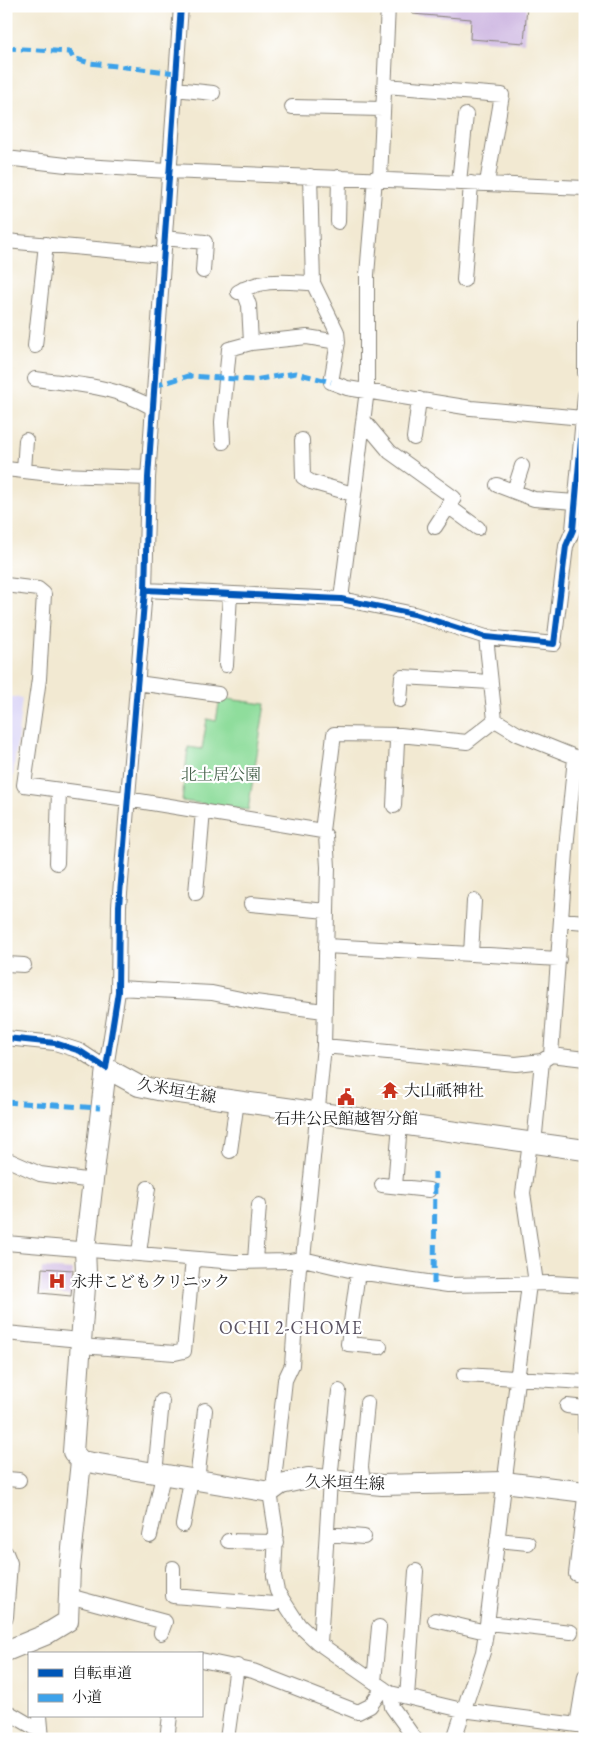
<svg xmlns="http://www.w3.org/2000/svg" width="591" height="1745" font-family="'EB Garamond','Noto Serif JP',serif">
	<rect width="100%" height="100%" fill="#fff"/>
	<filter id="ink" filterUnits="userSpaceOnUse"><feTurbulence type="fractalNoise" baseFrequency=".02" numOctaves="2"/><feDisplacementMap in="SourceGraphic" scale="10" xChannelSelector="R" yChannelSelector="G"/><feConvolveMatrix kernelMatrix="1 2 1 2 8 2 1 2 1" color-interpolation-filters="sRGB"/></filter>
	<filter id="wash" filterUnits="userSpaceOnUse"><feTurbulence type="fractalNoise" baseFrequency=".0096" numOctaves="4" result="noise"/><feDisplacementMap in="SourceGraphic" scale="20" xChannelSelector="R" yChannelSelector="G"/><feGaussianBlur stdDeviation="1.12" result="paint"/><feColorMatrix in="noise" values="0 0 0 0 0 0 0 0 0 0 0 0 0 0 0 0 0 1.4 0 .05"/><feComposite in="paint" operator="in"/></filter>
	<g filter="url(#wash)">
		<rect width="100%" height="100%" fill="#f2e9d2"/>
		<!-- built -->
		<path fill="#dbd6f7" d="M6 696 22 698 6 839Z"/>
		<!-- green -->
		<path fill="#8fdd9c" stroke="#567c5c" d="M220 698 265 704 248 810 182 801 188 747 202 749 207 719 216 721Z"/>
		<g id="blocks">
			<!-- building -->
			<path fill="#cdb6e1" d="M412 6H527L524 43 470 39 471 19 412 14Z
				M42 1268 73 1270 71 1296 40 1293Z"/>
		</g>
	</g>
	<g filter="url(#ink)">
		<use href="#blocks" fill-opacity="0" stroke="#878277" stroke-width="1"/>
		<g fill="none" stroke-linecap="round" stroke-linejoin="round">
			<!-- street casing -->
			<g stroke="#878277" stroke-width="16">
				<path id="street" d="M385 86 502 95 487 183
					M175 89 213 93
					M292 107 383 109
					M6 158 66 165 169 171 585 188
					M380 178 388 6
					M459 182 466 115
					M338 222 339 177
					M164 238 205 242 203 271
					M6 241 163 255
					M464 280 471 183
					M313 283 337 332 338 342 331 382 347 388 471 408 583 418
					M243 289 249 305 251 343
					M238 292C264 278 285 282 313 283L310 176
					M585 324V373
					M35 346 46 244
					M35 379C79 385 113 385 153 408
					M364 421 390 452 454 498 435 527
					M414 438 419 399
					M302 440 303 477 311 482 353 494
					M223 442 222 422 229 349 251 343 307 337 338 342
					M6 469 60 475 148 478
					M24 471 26 440
					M497 485 534 499 576 502
					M514 491 522 466
					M448 506 478 528
					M6 585 38 589 44 594 39 679 24 785 127 799 322 831 326 836 328 867 324 1046
					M145 590 341 599 414 614 486 637 554 644 566 546 573 530 585 395
					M341 599 367 390V275L375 178
					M486 637 495 720 518 734 585 761
					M226 665 230 594
					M137 683 218 694
					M400 700 402 677 491 682
					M394 806 397 741 400 735
					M322 831 334 734 400 735 467 742 495 720
					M57 863 59 790
					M196 893 203 811
					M251 904 327 911
					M562 920 585 922
					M326 946 559 959
					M471 954 474 901
					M6 964 24 965
					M118 988 212 993 255 1002 324 1011
					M6 1038 55 1043 80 1051 106 1068 118 992 119 906 145 590 148 478 181 6
					M551 1055 585 1059
					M530 1143 523 1193 536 1283
					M534 1144 542 1061 551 1055 567 838 575 758
					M230 1151 237 1101
					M8 1160 40 1174 93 1181
					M382 1185 429 1190
					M395 1186 400 1124
					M6 1243 235 1262 290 1261 303 1259 358 1272 448 1285 552 1283 585 1285
					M139 1253 148 1188
					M255 1260 259 1205
					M358 1272 348 1344 380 1347
					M6 1333 80 1340
					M80 1346 175 1353 184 1351 193 1259
					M464 1375 585 1382
					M567 1406 585 1408
					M585 1416V1429
					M155 1474 162 1401
					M7 1479 19 1480
					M197 1481 205 1410
					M363 1483 361 1467 367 1403
					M279 1486 274 1480 285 1380 292 1365 299 1267 303 1259 324 1046 516 1064 542 1061
					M270 1492 276 1531 274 1576 277 1591 299 1625 317 1642 390 1693 462 1710 585 1726
					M585 1497 576 1574H585
					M183 1525 191 1480
					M327 1534 364 1537
					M150 1536 163 1475
					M497 1540 528 1543
					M228 1541 276 1542
					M6 1553 10 1563 6 1617
					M173 1568V1596L274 1604 282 1600
					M69 1596 165 1622 161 1633
					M435 1620 486 1632
					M488 1623 571 1632
					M320 1644 330 1480 339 1391
					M201 1660 253 1671 358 1712 370 1706 383 1688
					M374 1682 379 1627
					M390 1693 392 1707 415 1739
					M407 1697 416 1571
					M6 1711 35 1728 41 1727
					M40 1716 42 1739
					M577 1725 585 1676
					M167 1739 170 1716
					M227 1739 237 1666
					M454 1739 483 1652 486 1632 529 1284"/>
			</g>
			<!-- secondary casing -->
			<g stroke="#878277" stroke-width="22">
				<path id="secondary" d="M81 1461 270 1492 281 1484 308 1478 382 1485 504 1482 585 1492
					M6 1651 45 1635 68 1621 70 1568 81 1461 73 1452 86 1273 85 1249 106 1068 139 1086 158 1090 585 1150"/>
			</g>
			<!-- street -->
			<use href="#street" stroke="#fff" stroke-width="14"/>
			<!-- secondary -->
			<use href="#secondary" stroke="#fff" stroke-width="20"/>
			<!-- quiet -->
			<path stroke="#3da2ea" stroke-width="5" stroke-dasharray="10 5" stroke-linecap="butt" d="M6 48 70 52 73 58 90 63 176 73
				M154 386 188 376 254 380 296 373 331 382
				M6 1102 100 1108
				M434 1284 435 1172"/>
			<!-- cycleway casing -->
			<g stroke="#fff" stroke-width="9">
				<path id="cycleway" d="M145 590 341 599 414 614 486 637 554 644 566 546 573 530 585 395
					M6 1038 55 1043 80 1051 106 1068 118 992 119 906 145 590 148 478 181 6"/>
			</g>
			<!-- cycleway -->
			<use href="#cycleway" stroke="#0057b8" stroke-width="6"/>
		</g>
	</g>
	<!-- icons -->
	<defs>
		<g id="temple-bare" transform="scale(1.35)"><path d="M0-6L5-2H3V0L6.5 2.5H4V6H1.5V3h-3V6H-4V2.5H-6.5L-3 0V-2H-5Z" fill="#c8321e" stroke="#fff" stroke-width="2.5" paint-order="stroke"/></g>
		<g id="civic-bare" transform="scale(1.35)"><path d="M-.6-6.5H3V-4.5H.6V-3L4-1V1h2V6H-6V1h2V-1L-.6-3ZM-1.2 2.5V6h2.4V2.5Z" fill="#c8321e" stroke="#fff" stroke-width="2.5" paint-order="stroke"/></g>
		<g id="hospital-bare" transform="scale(1.35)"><path d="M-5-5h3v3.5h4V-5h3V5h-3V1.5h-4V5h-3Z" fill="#c8321e" stroke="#fff" stroke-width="2.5" paint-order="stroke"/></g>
	</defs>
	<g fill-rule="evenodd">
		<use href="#temple-bare" x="390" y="1090"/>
		<use href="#civic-bare" x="346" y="1097"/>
		<use href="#hospital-bare" x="57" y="1281"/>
	</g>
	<g text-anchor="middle" stroke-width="4.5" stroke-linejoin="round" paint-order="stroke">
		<!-- park labels -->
		<g font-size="16" fill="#446049" stroke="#fff">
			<text x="221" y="780">北土居公園</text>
		</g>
		<!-- street labels -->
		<g font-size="16" fill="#1c1c1c" stroke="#fff">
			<text transform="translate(177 1090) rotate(10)" y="6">久米垣生線</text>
			<text transform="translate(345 1482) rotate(2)" y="6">久米垣生線</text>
		</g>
		<!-- poi labels -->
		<g font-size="16" fill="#1c1c1c" stroke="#fff" text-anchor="start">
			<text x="404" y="1096">大山祇神社</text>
			<text x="346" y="1124" text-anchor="middle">石井公民館越智分館</text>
			<text x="71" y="1287">永井こどもクリニック</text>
		</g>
		<!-- neighbourhood labels -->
		<g font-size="18" letter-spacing="1" fill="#5a5261" stroke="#fff">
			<text x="291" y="1334">OCHI 2-CHOME</text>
		</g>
	</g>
	<!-- margin -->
	<rect width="591" height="1745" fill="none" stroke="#fff" stroke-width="25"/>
	<!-- legend -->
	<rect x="28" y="1652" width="175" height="65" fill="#ffffff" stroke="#a4a4a4"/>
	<rect x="38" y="1669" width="25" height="8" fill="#0057b8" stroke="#a4a4a4"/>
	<text x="72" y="1678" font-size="15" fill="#1c1c1c">自転車道</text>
	<rect x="38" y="1694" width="25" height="8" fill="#3da2ea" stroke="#a4a4a4"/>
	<text x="72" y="1702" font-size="15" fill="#1c1c1c">小道</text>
</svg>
